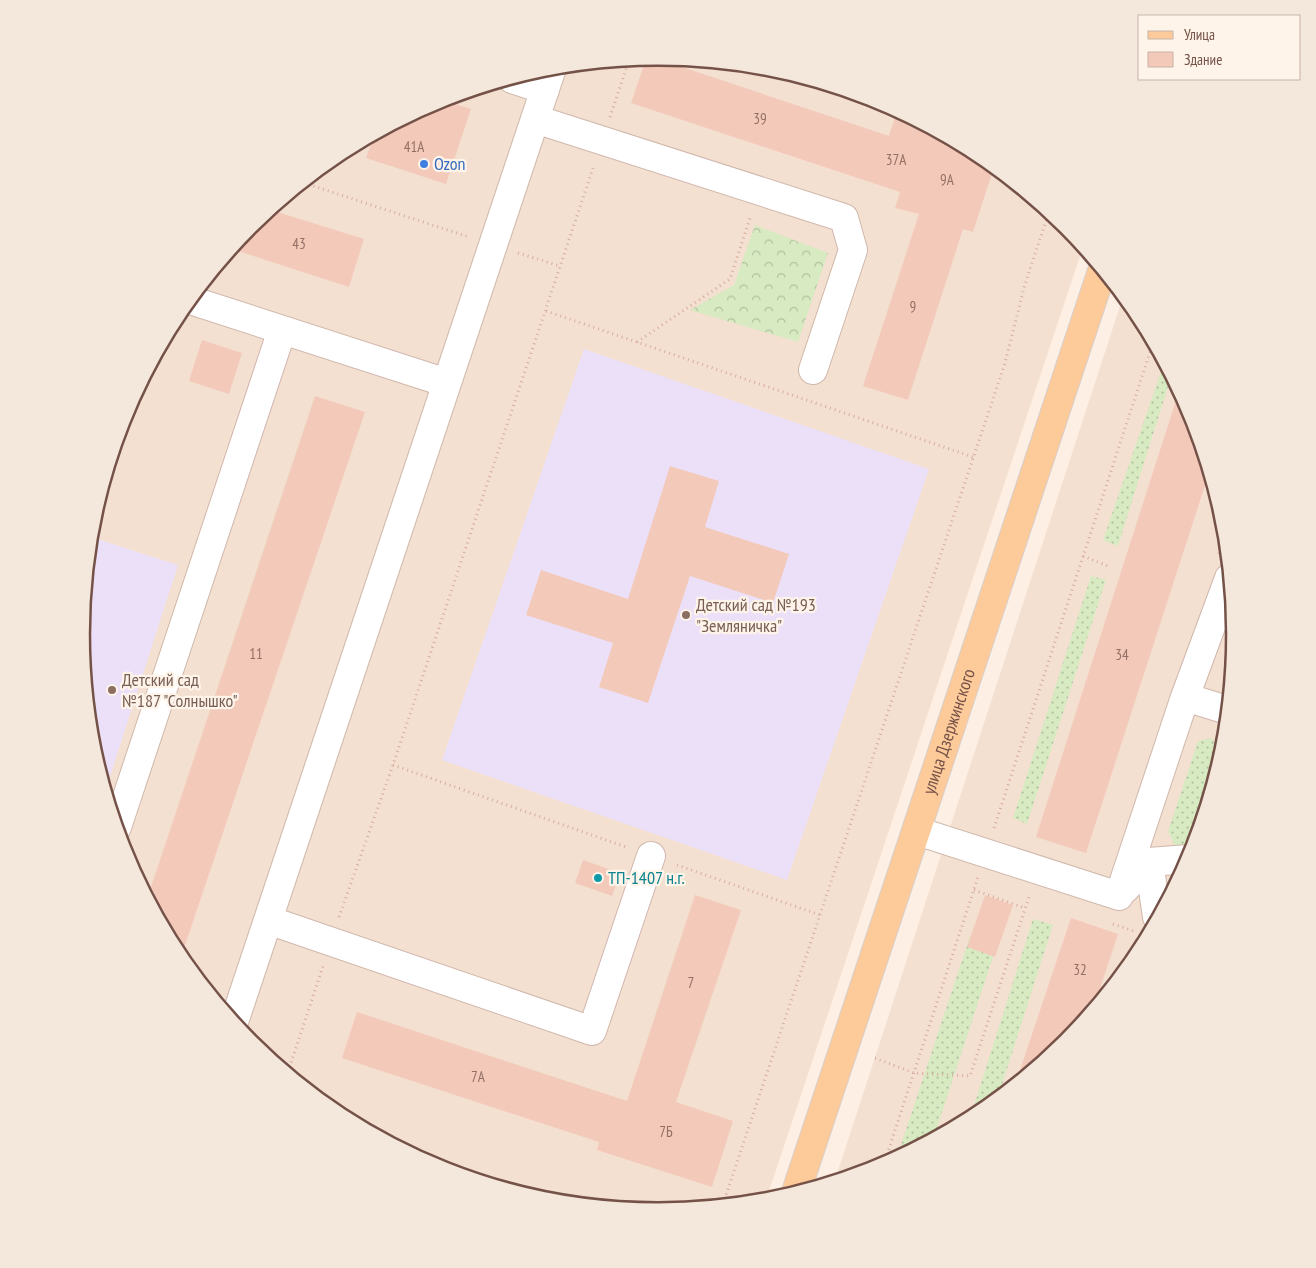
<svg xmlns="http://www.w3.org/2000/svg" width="1316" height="1268" font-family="'PT Sans Narrow',sans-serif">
	<defs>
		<pattern id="grass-dots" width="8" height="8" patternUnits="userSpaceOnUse" patternTransform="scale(1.25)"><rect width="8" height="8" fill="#d7eac1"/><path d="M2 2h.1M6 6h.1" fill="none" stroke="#b3c09f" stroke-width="1.8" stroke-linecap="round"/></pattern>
		<pattern id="forest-crowns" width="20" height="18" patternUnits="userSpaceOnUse" patternTransform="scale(1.25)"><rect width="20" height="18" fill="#d7eac1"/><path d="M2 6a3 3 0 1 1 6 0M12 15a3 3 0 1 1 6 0" fill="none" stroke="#b3c09f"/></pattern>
	</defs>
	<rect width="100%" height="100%" fill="#fdefe3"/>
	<!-- residential -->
	<path fill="#f4e0d1" d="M658 58 771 69 879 101 979 155 1066 227 1083 247 766 1200 658 1210 545 1199 437 1167 337 1113 250 1041 179 954 125 854 93 746 82 634 93 521 125 413 179 313 251 226 338 155 438 101 546 69Z
		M1123 297 1138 314 1191 414 1223 522 1234 634 1223 747 1191 855 1137 955 1065 1042 978 1113 878 1167 835 1180Z"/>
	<!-- education -->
	<path fill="#ece0f9" d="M584 349 929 469 787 880 442 760Z
		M91 537 178 565 106 789 93 746 82 634Z"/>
	<!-- grass -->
	<path fill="url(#grass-dots)" d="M1164 363 1171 377 1118 546 1103 540Z
		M1091 576 1106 580 1027 824 1013 818Z
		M1210 738 1223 749 1192 840 1177 850 1168 831 1198 741Z
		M1033 919 1053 925 998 1097 970 1118Z
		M970 936 997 945 934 1137 898 1154Z"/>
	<!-- forest -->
	<path fill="url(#forest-crowns)" d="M755 225 828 253 798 342 690 310 734 285Z"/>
	<!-- building -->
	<path fill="#f3c9ba" d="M655 58 889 136 897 111 979 155 994 167 973 232 963 229 908 400 863 386 919 214 895 208 900 192 631 103 646 59Z
		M443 100 471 109 446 184 366 158 374 135Z
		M271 210 364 239 349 287 232 249 251 226Z
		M202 340 242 353 229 394 189 381Z
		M1179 391 1191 414 1209 473 1086 853 1036 837Z
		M315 396 365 412 181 957 148 896Z
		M670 466 719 481 705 527 789 554 773 603 690 576 648 703 599 687 613 643 526 615 541 570 628 599Z
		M583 860 620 873 612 896 575 883Z
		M695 895 741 910 676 1102 733 1121 712 1187 597 1150 599 1142 342 1058 357 1012 627 1101Z
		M985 895 1013 905 995 957 967 947Z
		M1071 918 1118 934 1094 1007 1065 1042 1016 1082Z"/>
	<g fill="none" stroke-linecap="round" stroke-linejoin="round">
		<!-- minor casing -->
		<g stroke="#d0b7ac" stroke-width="30">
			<path id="minor" d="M512 79 545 90
				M535 119 844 218 853 250 813 370
				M190 300 447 383
				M1185 697 1227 710
				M117 827 282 330
				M917 831 1119 896
				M1149 862 1157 917
				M1125 889 1149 862 1189 859
				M1119 896 1185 697 1229 578
				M268 920 592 1031 651 856
				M234 1022 552 68"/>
		</g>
		<!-- major casing -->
		<g stroke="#d8cfcc" stroke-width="30">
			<g id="major">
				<path id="s1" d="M796 1192 1102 271"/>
			</g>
		</g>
		<!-- path -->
		<path stroke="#d7ac9d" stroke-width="3" stroke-dasharray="1 4" stroke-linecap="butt" d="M610 117 629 60
			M304 183 469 237
			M518 253 560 266
			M546 311 973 457
			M637 342 730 279 751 215
			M1219 554 1225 535
			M1083 556 1108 566
			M393 765 626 847
			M994 828 1153 343
			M677 865 820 915
			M974 890 1025 908
			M339 917 393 765 594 165
			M1113 924 1134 931
			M1129 964 1138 936
			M875 1058 914 1073 970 1076 1030 894
			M288 1072 323 966
			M884 1164 978 877
			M723 1204 1005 363 1025 284 1049 212"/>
		<!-- minor -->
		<use href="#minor" stroke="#fff" stroke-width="28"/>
		<!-- major -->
		<use href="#major" stroke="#fdca9a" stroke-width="28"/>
	</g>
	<!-- markers -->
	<circle fill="#3f7fe0" stroke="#fff4e9" stroke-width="2" cx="424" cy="164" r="5"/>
	<g fill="#8d6e63" stroke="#fff4e9" stroke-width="2">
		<circle cx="686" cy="615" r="5"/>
		<circle cx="112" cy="690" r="5"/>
	</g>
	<circle fill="#0f9aa8" stroke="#fff4e9" stroke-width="2" cx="598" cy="878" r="5"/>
	<g text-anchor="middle" stroke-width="4.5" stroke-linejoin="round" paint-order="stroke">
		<!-- number labels -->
		<g font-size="15" fill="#947064">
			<text x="760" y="124">39</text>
			<text x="414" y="152">41А</text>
			<text x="896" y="165">37А</text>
			<text x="947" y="185">9А</text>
			<text x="299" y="249">43</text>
			<text x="913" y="312">9</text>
			<text x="256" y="659">11</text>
			<text x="1122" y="660">34</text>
			<text x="1080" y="975">32</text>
			<text x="691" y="988">7</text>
			<text x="478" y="1082">7А</text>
			<text x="666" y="1137">7Б</text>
		</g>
		<!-- shop labels -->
		<g font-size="18" fill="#366cbe" stroke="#fff4e9" text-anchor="start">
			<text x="434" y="170">Ozon</text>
		</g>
		<!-- education labels -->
		<g font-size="18" fill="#785e54" stroke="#fff4e9" text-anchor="start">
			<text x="696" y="611">Детский сад №193<tspan x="696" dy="21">"Земляничка"</tspan></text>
			<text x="122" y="686">Детский сад<tspan x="122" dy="21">№187 "Солнышко"</tspan></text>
		</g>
		<!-- street labels -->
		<g font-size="18" fill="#755248" stroke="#fff4e9">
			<text dy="6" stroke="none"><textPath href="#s1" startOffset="485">улица Дзержинского</textPath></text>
		</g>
		<!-- culture labels -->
		<g font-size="18" fill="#0d838f" stroke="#fff4e9" text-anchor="start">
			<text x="608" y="884">ТП-1407 н.г.</text>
		</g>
	</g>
	<!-- crop -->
	<path d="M0 0H1316V1268H0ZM90 634a568 568 0 1 1 1136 0a568 568 0 1 1-1136 0Z" fill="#f4e7dc" fill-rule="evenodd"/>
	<path fill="none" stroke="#755248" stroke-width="2.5" d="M90 634a568 568 0 1 1 1136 0a568 568 0 1 1-1136 0Z"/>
	<!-- legend -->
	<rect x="1138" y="15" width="162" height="65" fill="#fff4e9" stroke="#c8b3a9"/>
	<rect x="1148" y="31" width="25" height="8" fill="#fdca9a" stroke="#c8b3a9"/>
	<text x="1184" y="40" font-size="15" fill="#755248">Улица</text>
	<rect x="1148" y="52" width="25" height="15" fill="#f3c9ba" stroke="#c8b3a9"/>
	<text x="1184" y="65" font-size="15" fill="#755248">Здание</text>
</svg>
